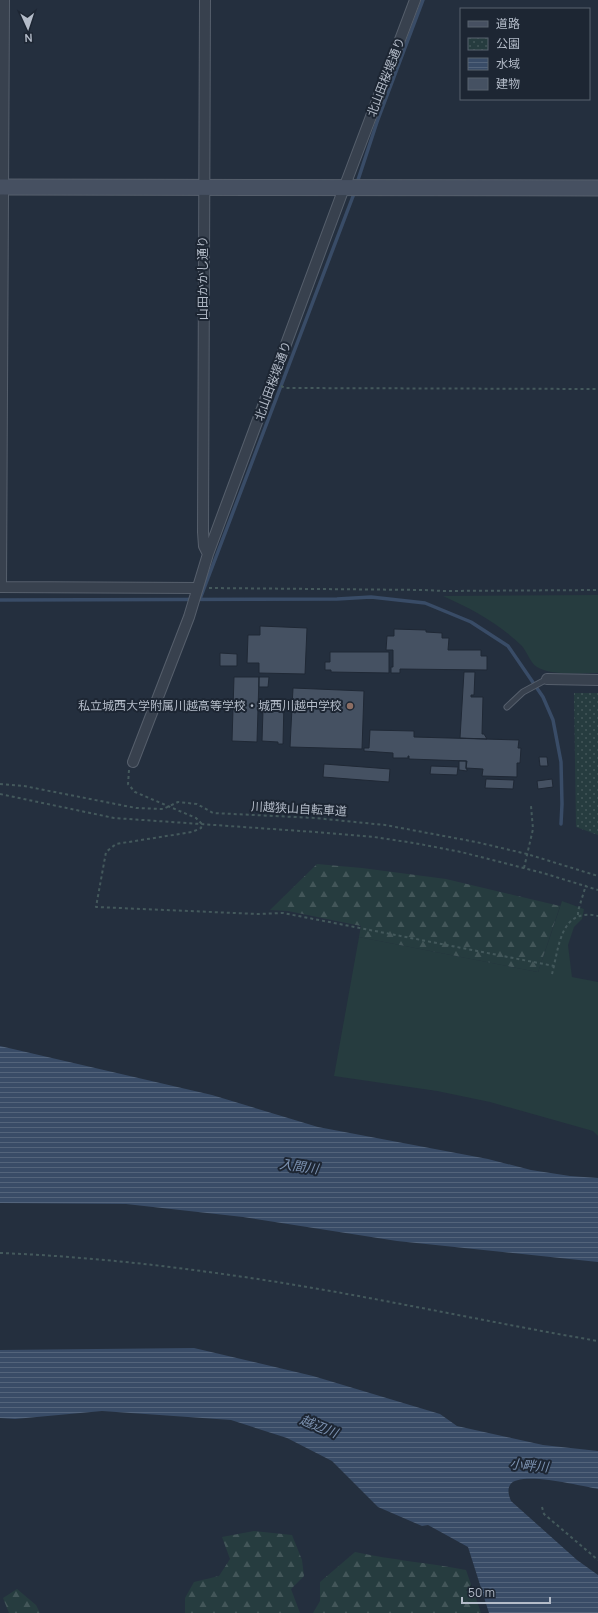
<svg xmlns="http://www.w3.org/2000/svg" width="598" height="1613" font-family="Manrope,'Noto Sans JP',sans-serif">
	<defs>
		<pattern id="forest-firs" width="22" height="20" patternUnits="userSpaceOnUse"><rect width="22" height="20" fill="#263c3f"/><path d="M5 1l3.5 6h-7zM16 11l3.5 6h-7z" fill="#435659"/></pattern>
		<pattern id="park-dots" width="8" height="8" patternUnits="userSpaceOnUse"><rect width="8" height="8" fill="#263c3f"/><path d="M2 2h.1M6 6h.1" fill="none" stroke="#435659" stroke-width="1.8" stroke-linecap="round"/></pattern>
		<pattern id="water-rules" width="6" height="5" patternUnits="userSpaceOnUse"><rect width="6" height="5" fill="#394c67"/><path d="M0 2.5h6" fill="none" stroke="#53647b"/></pattern>
	</defs>
	<rect width="100%" height="100%" fill="#242f3e"/>
	<!-- grass -->
	<path fill="#263c3f" d="M598 595V673C582 673 551 676 537 667 530 663 527 651 521 645 498 623 472 609 443 596Z
		M562 901 584 909 582 919 574 927 568 945 572 977 598 982V1136L593 1131 490 1102 437 1091 334 1076 359 937 538 972Z"/>
	<!-- forest -->
	<path fill="url(#forest-firs)" d="M317 864 362 868 446 879 560 906 538 972 359 937 361 926 288 911 270 910Z
		M254 1531 292 1535 302 1560 304 1576 291 1589 300 1613H185V1598L194 1582 219 1576 230 1559 222 1537Z
		M355 1552C392 1560 429 1563 466 1570L481 1613H313L320 1601V1582Z
		M17 1589 36 1605 40 1613H9L3 1598Z"/>
	<!-- park -->
	<path fill="url(#park-dots)" d="M574 693H598V835L576 827Z"/>
	<!-- water -->
	<path fill="url(#water-rules)" d="M0 1046 212 1095 318 1127 488 1159 531 1170 570 1176 598 1178V1262L397 1241 243 1217 126 1204 0 1203Z
		M194 1348 313 1376 440 1414 457 1426 543 1445 598 1451V1489C582 1486 518 1470 510 1485 507 1490 509 1496 511 1501L577 1560 598 1575V1613H489L468 1547 428 1525 422 1526 378 1507 332 1461 287 1438 231 1420 102 1411 15 1419 0 1418V1350Z"/>
	<g fill="none" stroke-linecap="round" stroke-linejoin="round">
		<!-- stream -->
		<path stroke="#394c67" stroke-width="3.5" d="M357 183 377 122 423 0
			M200 599 355 191
			M0 600 337 599 371 597 425 603 471 622 508 646 543 697 553 720 561 762 562 804 561 824"/>
	</g>
	<!-- building -->
	<path fill="#455162" stroke="#1f2835" d="M260 626 307 628 305 674 259 673V663H247L248 635H260Z
		M394 629 426 630V632L442 633V638H449L448 650H481V656H487V670L400 669V673H391V667H393V650H386L387 636H394Z
		M330 652H389V673L331 672V670H325V662H330Z
		M220 653 237 654V666H220Z
		M464 672H475L474 695H471V697H483L482 734H484L487 739 460 738Z
		M234 677H259L257 742 232 741Z
		M259 677H269L268 687H259Z
		M293 688 364 691 362 749 290 747Z
		M279 700 284 701 283 744H278V742L262 741 263 710H265V703H275L276 701Z
		M370 730 414 731V737L519 740 518 748H521L520 763H517V777L482 776 483 769 466 768 467 761 409 759V756H408V758H393V753L364 751V748H369Z
		M539 757H547L548 766H540Z
		M459 761H466V769H467V771L459 770Z
		M324 764 390 769 389 782 323 777Z
		M431 766 458 767 457 775 430 774Z
		M486 779 514 780 513 789 485 788Z
		M552 779 553 787 538 789 537 781Z"/>
	<g fill="none" stroke-linecap="round" stroke-linejoin="round">
		<!-- lane casing -->
		<g stroke="#565f6c" stroke-width="7">
			<path id="lane" d="M507 707 523 692 547 679"/>
		</g>
		<!-- street casing -->
		<g stroke="#565f6c" stroke-width="12">
			<path id="street" d="M205 0 203 532 204 546 208 554
				M0 587 197 588
				M1 587 4 0
				M547 679 598 680
				M133 762 189 617 208 554 344 188 415 0"/>
		</g>
		<!-- secondary casing -->
		<g stroke="#565f6c" stroke-width="17">
			<path id="secondary" d="M0 187 598 188"/>
		</g>
		<!-- path -->
		<path stroke="#44595c" stroke-width="2" stroke-dasharray="3 3" stroke-linecap="butt" d="M281 386 285 388 598 389
			M209 588 425 590 444 591 598 590
			M129 770 128 784 135 792 196 818 202 824 201 828 192 832 116 844 106 852 96 907 258 914 283 913 554 966
			M0 784 24 786 136 808 163 809 178 802 197 804 213 813 315 818 385 825 476 842 527 854 598 876
			M0 794 114 818 315 832 374 837 414 843 461 852 543 873 598 890
			M524 868 533 829 531 806
			M578 915V911L586 885
			M552 974C559 948 560 907 598 916
			M0 1253C77 1256 154 1264 230 1275 353 1292 475 1320 598 1341
			M542 1507 544 1514 598 1560"/>
		<!-- lane -->
		<use href="#lane" stroke="#38414e" stroke-width="5"/>
		<!-- street -->
		<use href="#street" stroke="#38414e" stroke-width="10"/>
		<!-- secondary -->
		<use href="#secondary" stroke="#465061" stroke-width="15"/>
	</g>
	<!-- markers -->
	<circle fill="#8d6e63" stroke="#1d2633" stroke-width="1.5" cx="350" cy="706" r="4"/>
	<g text-anchor="middle" stroke-width="4" stroke-linejoin="round" paint-order="stroke">
		<!-- street labels -->
		<g font-size="12" fill="#b4bcc9" stroke="#1d2633">
			<text transform="translate(386 77) rotate(-69)" y="4">北山田桜堤通り</text>
			<text transform="translate(203 278) rotate(-90)" y="4">山田かかし通り</text>
			<text transform="translate(273 381) rotate(-70)" y="4">北山田桜堤通り</text>
			<text transform="translate(299 809) rotate(3)" y="4">川越狭山自転車道</text>
		</g>
		<!-- poi labels -->
		<g font-size="12" fill="#b4bcc9" stroke="#1d2633" text-anchor="end">
			<text x="342" y="710">私立城西大学附属川越高等学校・城西川越中学校</text>
		</g>
		<!-- water labels -->
		<g font-size="13" font-style="italic" fill="#7c92b1" stroke="#1d2633">
			<text transform="translate(299 1166) rotate(8)" y="5">入間川</text>
			<text transform="translate(319 1426) rotate(22)" y="5">越辺川</text>
			<text transform="translate(529 1465) rotate(5)" y="5">小畔川</text>
		</g>
	</g>
	<!-- legend -->
	<rect x="460" y="8" width="130" height="92" fill="#1d2633" stroke="#59626f"/>
	<rect x="468" y="21" width="20" height="6" fill="#465061" stroke="#59626f"/>
	<text x="496" y="28" font-size="12" fill="#b4bcc9">道路</text>
	<rect x="468" y="38" width="20" height="12" fill="url(#park-dots)" stroke="#59626f"/>
	<text x="496" y="48" font-size="12" fill="#b4bcc9">公園</text>
	<rect x="468" y="58" width="20" height="12" fill="url(#water-rules)" stroke="#59626f"/>
	<text x="496" y="68" font-size="12" fill="#b4bcc9">水域</text>
	<rect x="468" y="78" width="20" height="12" fill="#455162" stroke="#59626f"/>
	<text x="496" y="88" font-size="12" fill="#b4bcc9">建物</text>
	<!-- north arrow -->
	<g transform="translate(28 28) rotate(177)" stroke="#1d2633" stroke-width="3" paint-order="stroke">
	<path d="M0-3L7 15L0 10L-7 15Z" fill="#b4bcc9"/>
	<text y="-6" font-size="11" font-weight="bold" text-anchor="middle" fill="#b4bcc9">N</text>
	</g>
	<!-- scale -->
	<path d="M462 1597v6h88v-6" fill="none" stroke="#b4bcc9" stroke-width="2"/>
	<text x="468" y="1597" font-size="12" fill="#b4bcc9" stroke="#1d2633" stroke-width="3" paint-order="stroke">50 m</text>
</svg>
